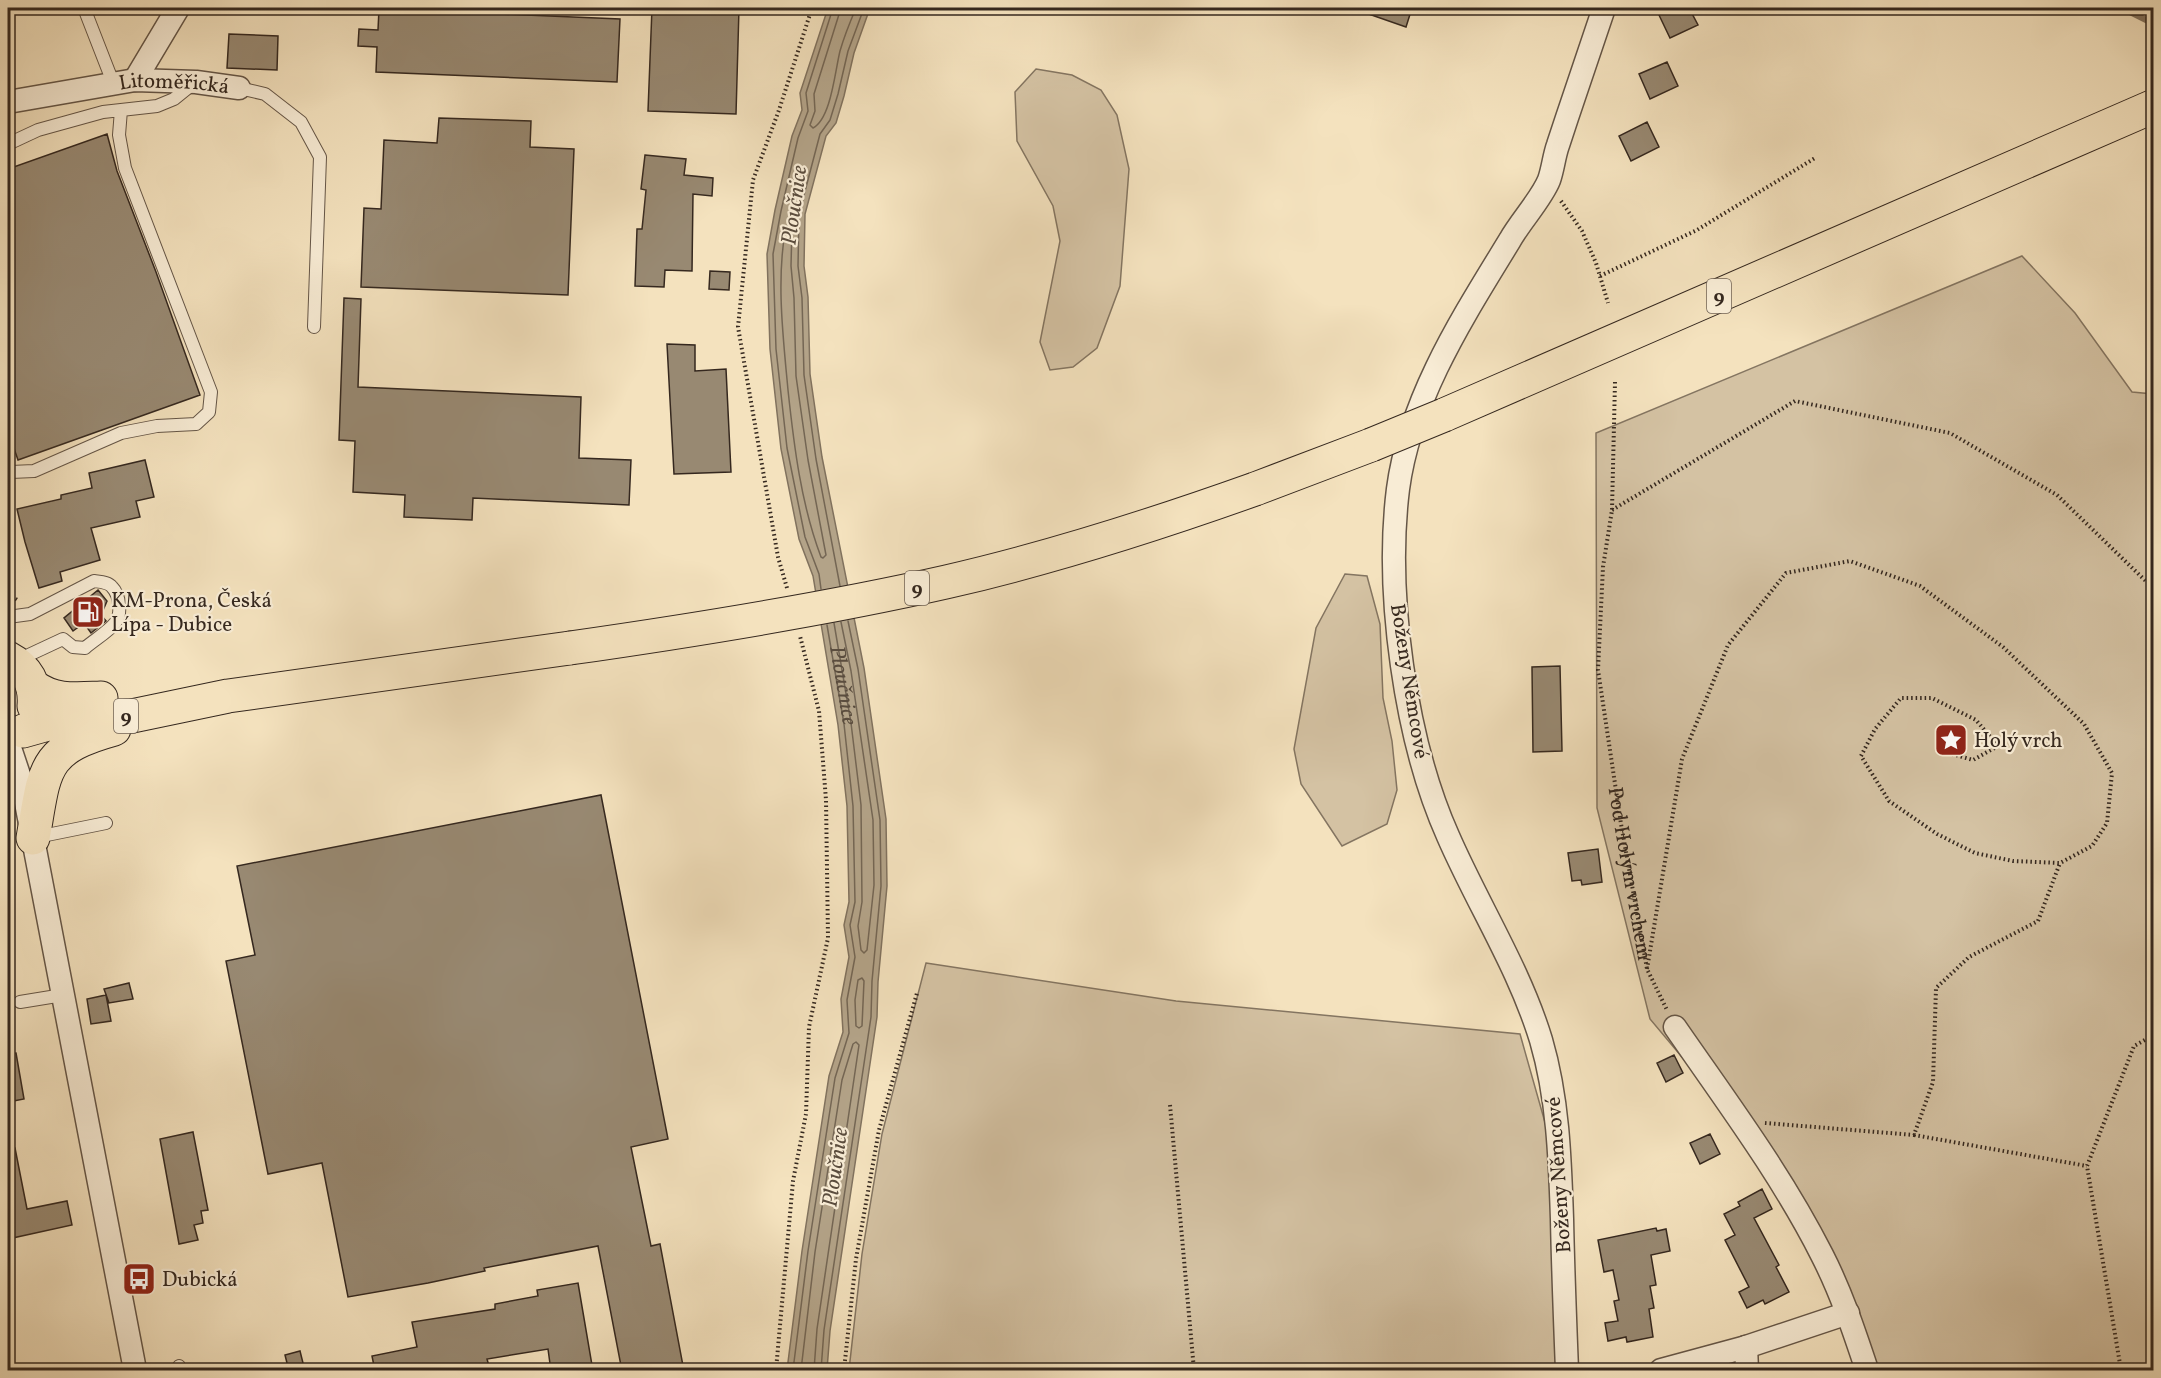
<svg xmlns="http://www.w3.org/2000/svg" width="2161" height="1378" font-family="Vollkorn,serif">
	<rect width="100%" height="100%" fill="#f4e2be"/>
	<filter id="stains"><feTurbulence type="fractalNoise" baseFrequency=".00333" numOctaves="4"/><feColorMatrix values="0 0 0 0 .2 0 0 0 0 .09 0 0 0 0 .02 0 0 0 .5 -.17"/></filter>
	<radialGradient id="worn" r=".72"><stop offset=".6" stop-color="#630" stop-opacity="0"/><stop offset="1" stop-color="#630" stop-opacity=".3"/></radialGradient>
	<!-- green -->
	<path fill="#d4c2a3" stroke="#847561" stroke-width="1.5" d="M1036 69 1072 75 1101 90 1117 115 1129 169 1120 286 1097 348 1073 367 1050 370 1040 342 1060 241 1053 206 1017 141 1015 92Z
		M2022 256 2075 313 2132 392 2153 394V1370H1862L1795 1192 1650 1019 1597 808 1596 433Z
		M1345 574 1367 576 1380 624 1383 698 1392 741 1397 790 1387 824 1342 846 1301 784 1294 749 1316 628Z
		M926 963 1176 1001 1520 1034 1550 1140 1556 1370H849L862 1254 882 1134Z"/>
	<!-- water -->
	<path fill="#b3a388" stroke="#81725e" stroke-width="1.5" d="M828 8H870L854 53 844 96 836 123 826 136 805 214 804 266 808 297 810 374 822 457 864 668 886 819 887 886 878 982 877 1017 830 1331 827 1370H787L802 1251 829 1076 843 1032 841 999 849 957 844 925 849 902 847 806 838 725 813 576 799 539 781 449 770 349 767 254 775 210 792 136 802 110 800 93Z"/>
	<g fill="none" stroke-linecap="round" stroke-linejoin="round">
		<!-- shore -->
		<g stroke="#746654" stroke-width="1.5">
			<path d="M841 8 814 94 815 111 810 125 813 128C831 119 835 71 840 51 844 37 850 22 856 8"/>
			<path d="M789 224 792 226 791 266 794 298 796 376 808 460 826 555 823 558 821 557C801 504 794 446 788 390 783 336 776 279 786 226Z"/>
			<path d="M840 586 816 459 804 375 802 298 798 266 799 214 820 134 830 120 838 94 848 51 864 8"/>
			<path d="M821 589 819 574 805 537 787 448 776 349 773 254 781 211 798 138 808 111 806 93 833 8"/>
			<path id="s1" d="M834 623 851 723 861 805 862 902 858 926 861 950 864 953 867 950 874 885 873 820 851 671 841 622"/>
			<path d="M862 978 864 981 862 1026 859 1028 856 1026 855 1000 858 980Z"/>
			<path d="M793 1370 808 1251 835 1078 849 1033 847 1000 855 957 850 925 855 902 853 806 844 724 827 625"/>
			<path d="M801 1370 815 1252 842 1080 853 1044 856 1042 859 1045 817 1329 814 1370"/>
			<path d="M821 1370 824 1330 871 1017 872 981 881 886 880 820 858 669 848 621"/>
		</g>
		<!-- stream -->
		<path stroke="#81725e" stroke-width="6" d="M2122 8 2154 24
			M2147 118 2149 127 2154 134"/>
	</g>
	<!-- building -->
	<path fill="#988972" stroke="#35281f" stroke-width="1.5" d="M652 8H739L736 114 648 111Z
		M1357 8H1412L1406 27 1357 10Z
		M1670 8H1689L1698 25 1670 38 1658 13Z
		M379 9 620 19 617 82 376 72 377 47 358 46 359 29 378 30Z
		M229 34 278 36 277 70 227 68Z
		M1667 62 1678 86 1650 99 1639 74Z
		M439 118 531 121 530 147 574 149 568 295 361 287 364 208 381 209 384 140 437 143Z
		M1647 122 1659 147 1631 161 1619 136Z
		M107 134 117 171 156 272 200 395 18 460 8 431V169Z
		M645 155 686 159 684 175 713 178 712 196 693 194 692 271 665 270 664 287 635 286 637 229H642L646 190 641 189Z
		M710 271 730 272 729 290 709 289Z
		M344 298 361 299 358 387 581 397 579 458 631 460 629 505 473 498 472 520 404 517 405 495 353 492 355 441 339 440Z
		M667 344 695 345V371L726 369 731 472 674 474Z
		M145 460 154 497 136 501 140 517 91 528 100 560 60 572 62 581 39 588 25 542 17 509 61 499V495L92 488 89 473Z
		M98 590 107 601 101 615 106 621 91 633 84 623 73 631 64 618Z
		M1560 666 1562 751 1533 752 1532 667Z
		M601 795 668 1139 631 1147 651 1246 660 1244 684 1371H622L598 1246 484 1268 485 1271 428 1283 348 1297 322 1163 268 1174 226 961 255 955 237 866Z
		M1598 849 1602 882 1582 885 1581 880 1572 881 1568 853Z
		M129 983 133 999 109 1003 104 989Z
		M106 995 111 1021 91 1024 87 999Z
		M16 1053 24 1099 8 1102V1054Z
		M1674 1055 1683 1073 1666 1082 1657 1063Z
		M193 1132 208 1210 201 1211 203 1223 194 1225 198 1240 179 1244 160 1139Z
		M1710 1134 1720 1154 1700 1164 1690 1143Z
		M15 1148 27 1209 67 1201 72 1225 8 1239V1149Z
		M1762 1189 1772 1209 1754 1218 1779 1265 1776 1267 1789 1292 1765 1304 1763 1300 1747 1308 1739 1292 1749 1287 1725 1240 1735 1235 1724 1214 1740 1206 1738 1202Z
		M1656 1228 1657 1231 1666 1229 1670 1251 1651 1255 1656 1285 1650 1286 1654 1308 1649 1309 1653 1337 1627 1342 1626 1337 1608 1341 1605 1323 1618 1321 1614 1301 1619 1300 1613 1270 1604 1272 1598 1240Z
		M578 1283 593 1371H551L548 1349 487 1359 489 1366 482 1368V1371H375L372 1356 417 1347 412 1322 495 1309V1304L538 1296 537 1290Z
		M300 1351 305 1371H289L285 1355Z"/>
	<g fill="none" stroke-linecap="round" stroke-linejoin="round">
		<!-- lane casing -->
		<g stroke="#655647" stroke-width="14">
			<path id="lane" d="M84 8 114 85
				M239 88 265 94 301 122 320 157 314 327
				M8 144 38 130 103 112 157 106 174 99 195 82
				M8 470 11 472 34 471 121 433 157 426 196 424 209 412 211 392 125 168 119 135 121 110
				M8 617 30 614 94 581C101 582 108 582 112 587 120 595 122 615 115 623 108 632 94 640 85 648L73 647 63 639 18 660
				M37 837 106 823
				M20 1002 63 995
				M179 1366 180 1370"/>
		</g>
		<!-- street casing -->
		<g stroke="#655647" stroke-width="25">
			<g id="street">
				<path d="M135 80 178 8"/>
				<path id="s3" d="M8 102 135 80 196 82 239 88"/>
				<path d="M8 742 23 787 135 1370"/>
				<path d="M1675 1027C1726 1101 1781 1174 1822 1255 1841 1292 1854 1331 1867 1370"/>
				<path d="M1746 1347 1747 1370"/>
				<path d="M1567 1370C1565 1320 1563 1269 1562 1219 1560 1158 1558 1098 1541 1040 1519 968 1478 905 1448 836 1405 740 1385 593 1398 489 1410 398 1463 317 1510 240 1520 222 1542 198 1549 180 1553 169 1554 156 1558 145 1573 99 1589 53 1604 8"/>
				<path d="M1661 1370 1746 1347 1848 1313"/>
			</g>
		</g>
		<!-- primary casing -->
		<g stroke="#35281f" stroke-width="35">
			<path id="primary" d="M1444 415 2154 106
				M1255 489 1371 445
				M8 658C27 668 36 684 34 706
				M33 686C54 702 76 699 101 698
				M23 731 62 720 132 716 228 696 570 648
				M33 838C45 770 41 749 114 729"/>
		</g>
		<!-- path -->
		<g stroke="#35281f" stroke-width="4" stroke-dasharray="1.5 3" stroke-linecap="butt">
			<path d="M1561 201 1582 231 1596 263 1608 303"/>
			<path d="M1600 276 1697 230 1815 158"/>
			<path id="s2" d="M1615 382 1612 510 1603 567 1598 670 1621 824 1647 969 1667 1010"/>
			<path d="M1612 510 1795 401 1950 433 2057 495 2154 589"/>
			<path d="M787 588 778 557 738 327 753 180 779 110 812 8"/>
			<path d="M8 594 19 601"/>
			<path d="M1647 969 1682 759 1728 645 1786 573 1850 561 1920 586 2003 647 2084 724 2112 773 2107 823 2092 846 2060 863 2013 861 1975 853 1937 834 1889 801 1861 756 1875 729 1901 698H1932L1976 720 1998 746 1973 760 1952 754"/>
			<path d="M1170 1105 1194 1370"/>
			<path d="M1765 1123 1914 1135 1933 1082 1936 988 1969 957 2038 921 2060 863"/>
			<path d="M1914 1135 2087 1166"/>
			<path d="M234 1370H238"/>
			<path d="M271 1370 288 1367"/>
			<path d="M776 1370 793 1181 806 1114 809 1027 828 938 826 800 819 711 800 636"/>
			<path d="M844 1370 856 1259 879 1130 917 993"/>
			<path d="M2121 1370 2087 1166 2134 1046 2154 1035"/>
		</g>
		<!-- lane -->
		<use href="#lane" stroke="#f8ecd5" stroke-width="12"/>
		<!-- street -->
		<use href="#street" stroke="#f8ecd5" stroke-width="22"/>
		<!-- primary -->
		<use href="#primary" stroke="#f4e2be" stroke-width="33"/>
		<!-- primary-bridge casing -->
		<g stroke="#35281f" stroke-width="35" stroke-linecap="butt">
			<path id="primary-bridge" d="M1371 445 1444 415
				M570 648C696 630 822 610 946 582 1051 558 1154 525 1255 489"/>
		</g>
		<!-- primary-bridge -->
		<use href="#primary-bridge" stroke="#f4e2be" stroke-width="33"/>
	</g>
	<!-- icons -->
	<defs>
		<g id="fuel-square" transform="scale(1.725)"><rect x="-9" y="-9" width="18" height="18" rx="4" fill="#8f2418" stroke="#f8ecd5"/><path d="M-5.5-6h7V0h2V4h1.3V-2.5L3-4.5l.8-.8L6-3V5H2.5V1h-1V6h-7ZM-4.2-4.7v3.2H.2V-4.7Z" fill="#fff"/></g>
		<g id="sight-square" transform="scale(1.725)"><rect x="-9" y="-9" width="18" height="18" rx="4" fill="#8f2418" stroke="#f8ecd5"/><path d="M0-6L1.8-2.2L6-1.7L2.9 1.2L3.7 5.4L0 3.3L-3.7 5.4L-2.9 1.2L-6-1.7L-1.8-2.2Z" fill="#fff"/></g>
		<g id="bus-square" transform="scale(1.725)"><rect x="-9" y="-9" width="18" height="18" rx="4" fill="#8f2418" stroke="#f8ecd5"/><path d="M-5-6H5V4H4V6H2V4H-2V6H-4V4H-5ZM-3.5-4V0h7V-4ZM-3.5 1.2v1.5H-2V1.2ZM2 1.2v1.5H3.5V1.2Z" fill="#fff"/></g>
	</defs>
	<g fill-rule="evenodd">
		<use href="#fuel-square" x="88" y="612"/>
		<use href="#sight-square" x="1951" y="740"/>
		<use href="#bus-square" x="139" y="1279"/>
	</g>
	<g text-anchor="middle" stroke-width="4.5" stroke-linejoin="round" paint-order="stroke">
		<!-- shield labels -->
		<g fill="#f8ecd5" stroke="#706356" stroke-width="1.5">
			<rect x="1707" y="279" width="24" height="34" rx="4.5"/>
			<rect x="905" y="571" width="24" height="34" rx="4.5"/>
			<rect x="114" y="699" width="24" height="34" rx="4.5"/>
		</g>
		<g font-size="20" font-weight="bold" fill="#35281f">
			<text x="1719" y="303">9</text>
			<text x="917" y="595">9</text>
			<text x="126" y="723">9</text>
		</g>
		<!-- street labels -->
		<g font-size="21" fill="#35281f" stroke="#f8ecd5">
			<text dy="7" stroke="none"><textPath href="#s3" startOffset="168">Litoměřická</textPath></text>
			<text transform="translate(1410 681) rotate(81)" y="7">Boženy Němcové</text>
			<text dy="7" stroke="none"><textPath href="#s2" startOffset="495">Pod Holým vrchem</textPath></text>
			<text transform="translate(1558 1175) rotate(-94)" y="7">Boženy Němcové</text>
		</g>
		<!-- poi labels -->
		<g font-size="21" fill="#35281f" stroke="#f8ecd5" text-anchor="start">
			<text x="111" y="607">KM-Prona, Česká<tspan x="111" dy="24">Lípa - Dubice</tspan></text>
			<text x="1974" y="747">Holý vrch</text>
			<text x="162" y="1286">Dubická</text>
		</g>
		<!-- water labels -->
		<g font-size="22" font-style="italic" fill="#5b4d3e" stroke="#f8ecd5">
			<text transform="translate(793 205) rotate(-82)" y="8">Ploučnice</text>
			<text dy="8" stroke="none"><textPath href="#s1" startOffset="63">Ploučnice</textPath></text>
			<text transform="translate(834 1167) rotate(-82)" y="8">Ploučnice</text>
		</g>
	</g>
	<!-- margin -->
	<rect width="2161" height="1378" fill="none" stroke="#f4e2be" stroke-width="30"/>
	<rect x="9" y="9" width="2143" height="1360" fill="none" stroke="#35281f" stroke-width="3"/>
	<rect x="15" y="15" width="2131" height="1348" fill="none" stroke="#35281f" stroke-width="1.5"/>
	<rect width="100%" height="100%" filter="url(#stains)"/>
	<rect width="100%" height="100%" fill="url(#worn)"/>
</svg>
